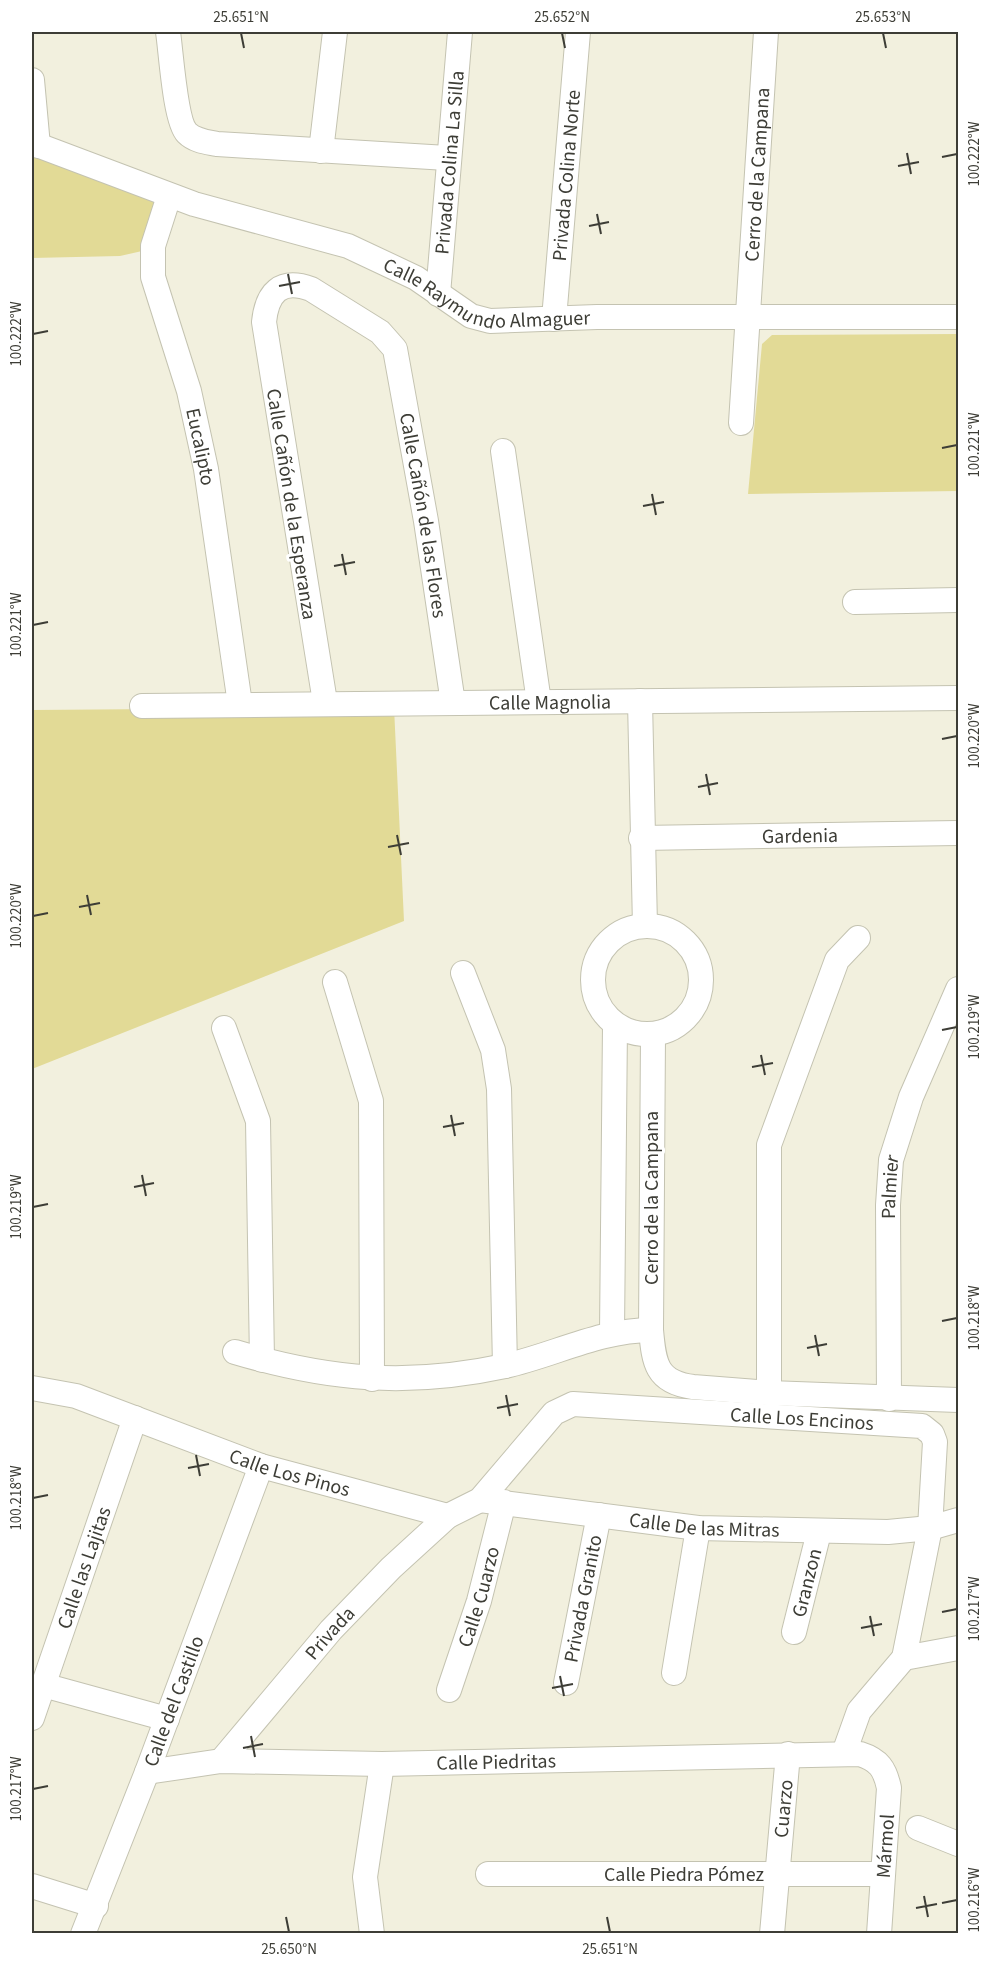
<svg xmlns="http://www.w3.org/2000/svg" width="990" height="1965" font-family="'Source Sans 3',sans-serif">
	<rect width="100%" height="100%" fill="#f2f0de"/>
	<!-- green -->
	<path fill="#e2da96" d="M32 150 162 201 151 249 120 256 32 258Z
		M958 334V491L748 494 762 344 772 335Z
		M394 707 404 921 32 1069V710Z"/>
	<g fill="none" stroke-linecap="round" stroke-linejoin="round">
		<!-- minor casing -->
		<g stroke="#c4c3b1" stroke-width="26">
			<g id="minor">
				<path d="M168 32C171 51 175 121 187 133 195 141 207 142 217 144L447 158"/>
				<path d="M32 80 38 146"/>
				<path id="s1" d="M32 143 194 204 348 246 416 278 471 316 490 321 597 317H958"/>
				<path d="M321 151 335 32"/>
				<path id="s2" d="M169 196 153 246V277L189 391 206 469 240 704"/>
				<path id="s3" d="M438 294 460 32"/>
				<path id="s4" d="M554 319 578 32"/>
				<path id="s5" d="M741 423 766 32"/>
				<path d="M503 451 539 702"/>
				<path d="M855 602 958 600"/>
				<path d="M640 701 645 926"/>
				<path id="s6" d="M325 702 264 322C267 293 280 278 311 289L380 332 395 349 426 521 453 703"/>
				<path id="s7" d="M142 706 958 698"/>
				<path id="s8" d="M641 838 958 833"/>
				<circle cx="647" cy="980" r="54"/>
				<path d="M463 973 493 1050 499 1089 505 1366"/>
				<path d="M335 982 371 1101 372 1379"/>
				<path d="M224 1028 258 1121 262 1360"/>
				<path d="M653 1035 651 1330C654 1363 656 1382 693 1387L769 1393 958 1400"/>
				<path d="M612 1333 615 1025"/>
				<path d="M235 1352C329 1380 408 1387 505 1366 554 1355 600 1330 651 1330"/>
				<path id="s9" d="M32 1388 76 1396 261 1466 448 1516"/>
				<path d="M769 1393V1145L837 960 858 938"/>
				<path id="s10" d="M889 1399 888 1205 891 1160 911 1097 958 989"/>
				<path id="s11" d="M480 1500 698 1528 888 1532 930 1528 958 1520"/>
				<path id="s12" d="M794 1632 819 1532"/>
				<path d="M674 1673 698 1528"/>
				<path id="s13" d="M566 1683 599 1515"/>
				<path d="M43 1685 167 1719"/>
				<path id="s14" d="M449 1690 479 1601 504 1502"/>
				<path id="s15" d="M32 1718 135 1418"/>
				<path d="M844 1753 859 1711 904 1658 958 1648"/>
				<path id="s16" d="M221 1761 331 1630 391 1568 448 1516 480 1500 554 1413 573 1404 922 1426 932 1434 935 1442 930 1528 904 1658"/>
				<path id="s17" d="M147 1772 221 1761 382 1764 860 1754C879 1760 885 1769 889 1788L879 1934"/>
				<path d="M918 1828 958 1844"/>
				<path id="s18" d="M488 1874H882"/>
				<path d="M32 1886 96 1906"/>
				<path id="s19" d="M83 1934 147 1772 261 1466"/>
				<path d="M372 1934 365 1877 382 1764"/>
				<path id="s20" d="M772 1934 788 1754"/>
			</g>
		</g>
		<!-- minor -->
		<use href="#minor" stroke="#fff" stroke-width="24"/>
	</g>
	<!-- ticks -->
	<path fill="none" stroke="#3d3d36" stroke-width="2" d="M241 33 244 48M562 33 565 48M883 33 886 48M907 153 911 174M942 157 957 154M898 166 919 162M597 214 601 234M589 226 609 222M288 274 292 294M279 286 300 282M33 334 48 331M942 448 957 445M652 494 656 515M643 506 664 502M342 554 346 575M334 566 355 562M33 625 48 622M942 739 957 736M706 774 710 795M698 787 718 783M397 835 401 855M388 847 409 843M87 895 91 915M79 907 100 903M33 916 48 913M942 1030 957 1027M761 1055 765 1075M752 1067 773 1063M451 1115 455 1136M443 1127 464 1123M142 1175 146 1196M134 1187 154 1183M33 1207 48 1204M942 1321 957 1318M815 1335 819 1356M807 1348 827 1344M506 1395 510 1416M497 1408 518 1404M196 1455 200 1476M188 1468 209 1464M33 1498 48 1495M942 1612 957 1609M870 1616 874 1636M861 1628 882 1624M560 1676 564 1696M552 1688 573 1684M251 1736 255 1757M243 1748 263 1744M33 1789 48 1786M924 1896 928 1917M942 1903 957 1900M916 1908 937 1904M286 1917 289 1932M607 1917 610 1932"/>
	<g text-anchor="middle" stroke-width="6" stroke-linejoin="round" paint-order="stroke">
		<!-- street labels -->
		<g font-size="20" fill="#3d3d36" stroke="#fff">
			<text dy="7" stroke="none"><textPath href="#s3" startOffset="132">Privada Colina La Silla</textPath></text>
			<text dy="7" stroke="none"><textPath href="#s4" startOffset="144">Privada Colina Norte</textPath></text>
			<text dy="7" stroke="none"><textPath href="#s5" startOffset="249">Cerro de la Campana</textPath></text>
			<text dy="7" stroke="none"><textPath href="#s1" startOffset="484">Calle Raymundo Almaguer</textPath></text>
			<text dy="7" stroke="none"><textPath href="#s2" startOffset="260">Eucalipto</textPath></text>
			<text transform="translate(292 504) rotate(81)" y="7">Calle Cañón de la Esperanza</text>
			<text dy="7" stroke="none"><textPath href="#s6" startOffset="728">Calle Cañón de las Flores</textPath></text>
			<text dy="7" stroke="none"><textPath href="#s7" startOffset="408">Calle Magnolia</textPath></text>
			<text dy="7" stroke="none"><textPath href="#s8" startOffset="159">Gardenia</textPath></text>
			<text dy="7" stroke="none"><textPath href="#s10" startOffset="212">Palmier</textPath></text>
			<text transform="translate(651 1198) rotate(-90)" y="7">Cerro de la Campana</text>
			<text dy="7" stroke="none"><textPath href="#s16" startOffset="735">Calle Los Encinos</textPath></text>
			<text dy="7" stroke="none"><textPath href="#s9" startOffset="272">Calle Los Pinos</textPath></text>
			<text dy="7" stroke="none"><textPath href="#s11" startOffset="226">Calle De las Mitras</textPath></text>
			<text dy="7" stroke="none"><textPath href="#s15" startOffset="159">Calle las Lajitas</textPath></text>
			<text dy="7" stroke="none"><textPath href="#s12" startOffset="51">Granzon</textPath></text>
			<text dy="7" stroke="none"><textPath href="#s14" startOffset="98">Calle Cuarzo</textPath></text>
			<text dy="7" stroke="none"><textPath href="#s13" startOffset="86">Privada Granito</textPath></text>
			<text dy="7" stroke="none"><textPath href="#s16" startOffset="168">Privada</textPath></text>
			<text dy="7" stroke="none"><textPath href="#s19" startOffset="250">Calle del Castillo</textPath></text>
			<text dy="7" stroke="none"><textPath href="#s17" startOffset="350">Calle Piedritas</textPath></text>
			<text dy="7" stroke="none"><textPath href="#s20" startOffset="126">Cuarzo</textPath></text>
			<text transform="translate(885 1846) rotate(-86)" y="7">Mármol</text>
			<text dy="7" stroke="none"><textPath href="#s18" startOffset="196">Calle Piedra Pómez</textPath></text>
		</g>
	</g>
	<!-- border -->
	<rect width="990" height="1965" fill="none" stroke="#ffffff" stroke-width="66"/>
	<rect x="33" y="33" width="924" height="1899" fill="none" stroke="#3d3d36" stroke-width="2"/>
	<g font-size="15" text-anchor="middle" fill="#3d3d36">
		<text x="241" y="22">25.651°N</text>
		<text x="562" y="22">25.652°N</text>
		<text x="883" y="22">25.653°N</text>
		<text transform="translate(974 154) rotate(-90)" y="5">100.222°W</text>
		<text transform="translate(16 334) rotate(-90)" y="5">100.222°W</text>
		<text transform="translate(974 445) rotate(-90)" y="5">100.221°W</text>
		<text transform="translate(16 625) rotate(-90)" y="5">100.221°W</text>
		<text transform="translate(974 736) rotate(-90)" y="5">100.220°W</text>
		<text transform="translate(16 916) rotate(-90)" y="5">100.220°W</text>
		<text transform="translate(974 1027) rotate(-90)" y="5">100.219°W</text>
		<text transform="translate(16 1207) rotate(-90)" y="5">100.219°W</text>
		<text transform="translate(974 1318) rotate(-90)" y="5">100.218°W</text>
		<text transform="translate(16 1498) rotate(-90)" y="5">100.218°W</text>
		<text transform="translate(974 1609) rotate(-90)" y="5">100.217°W</text>
		<text transform="translate(16 1789) rotate(-90)" y="5">100.217°W</text>
		<text transform="translate(974 1900) rotate(-90)" y="5">100.216°W</text>
		<text x="289" y="1954">25.650°N</text>
		<text x="610" y="1954">25.651°N</text>
	</g>
</svg>
